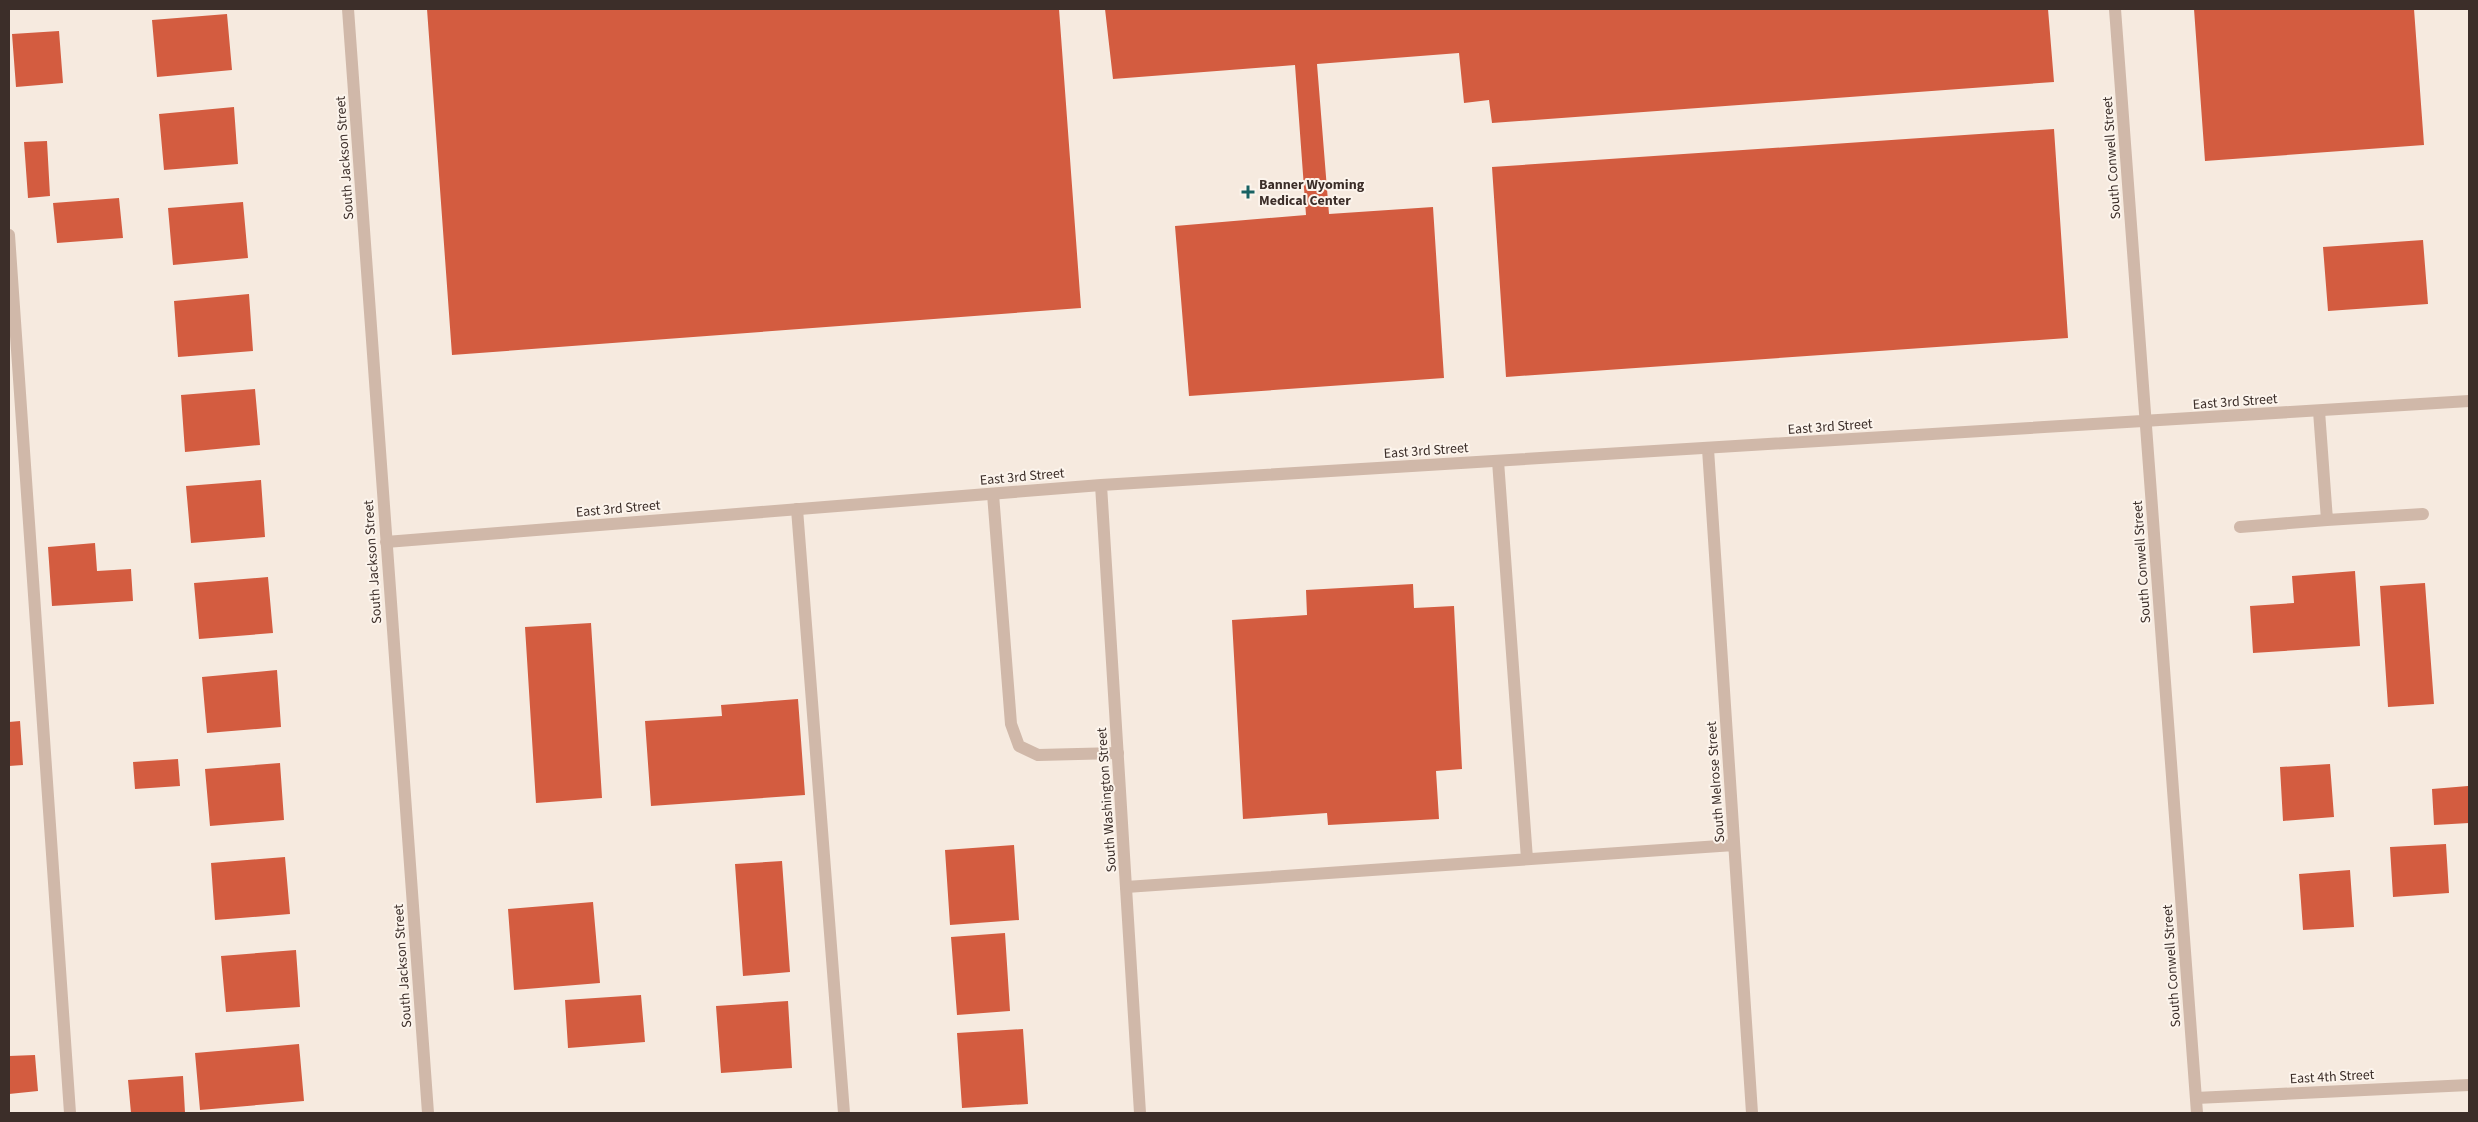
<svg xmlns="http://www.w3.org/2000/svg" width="2478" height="1122" font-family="'Source Sans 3',sans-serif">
	<rect width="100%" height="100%" fill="#f6eadf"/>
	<!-- building -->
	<path fill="#d35c40" d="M427 9H1059L1081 308 452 355Z
		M1105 9H2048L2054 82 1492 123 1489 100 1464 103 1459 53 1317 64 1329 214 1433 207 1444 378 1189 396 1175 226 1306 215 1295 65 1113 79Z
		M2194 9H2414L2424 145 2205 161Z
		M227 14 232 70 157 77 152 20Z
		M59 31 63 83 16 87 12 34Z
		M234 107 238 164 164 170 159 114Z
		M2054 129 2068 338 1506 377 1492 167Z
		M47 141 50 196 28 198 24 142Z
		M119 198 123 238 57 243 53 203Z
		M243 202 248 258 173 265 168 208Z
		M2423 240 2428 304 2328 311 2323 247Z
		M249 294 253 351 178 357 174 301Z
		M255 389 260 445 185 452 181 395Z
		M261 480 265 537 191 543 186 486Z
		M95 543 97 571 131 569 133 601 52 606 48 547Z
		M2355 571 2360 646 2253 653 2250 606 2294 603 2292 576Z
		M268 577 273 633 199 639 194 583Z
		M2425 583 2434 704 2388 707 2380 586Z
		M1413 584 1414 608 1454 606 1462 769 1436 771 1439 819 1328 825 1327 813 1243 819 1232 620 1307 615 1306 590Z
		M591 623 602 798 536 803 525 627Z
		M277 670 281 727 207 733 202 677Z
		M798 699 805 795 651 806 645 721 722 716 721 705Z
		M20 721 23 765 9 766V722Z
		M178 759 180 786 135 789 133 762Z
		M280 763 284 820 210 826 205 769Z
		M2330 764 2334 817 2283 821 2280 767Z
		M2468 786 2469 823 2434 825 2432 789Z
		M2446 844 2449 893 2393 897 2390 847Z
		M1014 845 1019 920 950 925 945 850Z
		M285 857 290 914 215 920 211 863Z
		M782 861 790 972 743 976 735 864Z
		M2350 870 2354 927 2303 930 2299 874Z
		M593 902 600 983 514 990 508 909Z
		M1005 933 1010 1011 957 1015 951 937Z
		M296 950 300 1007 226 1012 221 956Z
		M641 995 645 1042 568 1048 565 1000Z
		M788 1001 792 1068 721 1073 716 1006Z
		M1023 1029 1028 1104 962 1108 957 1033Z
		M299 1044 304 1101 200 1110 195 1053Z
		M35 1055 38 1091 9 1094V1056Z
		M183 1076 185 1113H131L128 1080Z"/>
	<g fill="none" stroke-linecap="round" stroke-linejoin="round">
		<!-- lane -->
		<path stroke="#d0b8a9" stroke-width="12" d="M9 235 70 1113
			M1708 449 1752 1113
			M1498 461 1527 859
			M993 494 1011 724 1019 746 1038 755 1118 753
			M797 509 844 1113
			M2327 520 2423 514
			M2240 527 2327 520 2319 411
			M1126 887 1734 845"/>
		<!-- street -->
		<path stroke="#d0b8a9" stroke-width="12" d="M348 9 428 1113
			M2115 9 2197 1113
			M1101 485 1140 1113
			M386 542 1101 485 2469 401
			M2196 1098 2469 1085"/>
	</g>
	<!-- markers -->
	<path fill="#196263" stroke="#fcf4ec" stroke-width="2" d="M1245.5 184.5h5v5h5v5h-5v5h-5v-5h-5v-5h5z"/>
	<g text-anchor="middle" stroke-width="4" stroke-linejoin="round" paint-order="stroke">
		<!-- street labels -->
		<g font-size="14" fill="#3c2e29" stroke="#fcf4ec">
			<text transform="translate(344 158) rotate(-94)" y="5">South Jackson Street</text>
			<text transform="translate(2111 158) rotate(-94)" y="5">South Conwell Street</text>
			<text transform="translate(2235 401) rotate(-4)" y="5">East 3rd Street</text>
			<text transform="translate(1830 426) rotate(-4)" y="5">East 3rd Street</text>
			<text transform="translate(1426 450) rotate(-4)" y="5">East 3rd Street</text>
			<text transform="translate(1022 476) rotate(-5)" y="5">East 3rd Street</text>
			<text transform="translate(618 508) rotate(-5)" y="5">East 3rd Street</text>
			<text transform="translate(372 562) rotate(-94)" y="5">South Jackson Street</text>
			<text transform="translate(2141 562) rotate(-94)" y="5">South Conwell Street</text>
			<text transform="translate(1715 782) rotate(-94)" y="5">South Melrose Street</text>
			<text transform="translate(1106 800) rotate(-94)" y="5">South Washington Street</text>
			<text transform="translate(402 966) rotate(-94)" y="5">South Jackson Street</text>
			<text transform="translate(2171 966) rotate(-94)" y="5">South Conwell Street</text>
			<text transform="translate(2332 1076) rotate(-3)" y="5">East 4th Street</text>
		</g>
		<!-- poi labels -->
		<g font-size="14" font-weight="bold" fill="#3c2e29" stroke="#fcf4ec" text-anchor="start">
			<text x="1259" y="189">Banner Wyoming<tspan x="1259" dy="16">Medical Center</tspan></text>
		</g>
	</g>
	<!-- border -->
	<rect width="2478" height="1122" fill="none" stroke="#3c2e29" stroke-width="20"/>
</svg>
